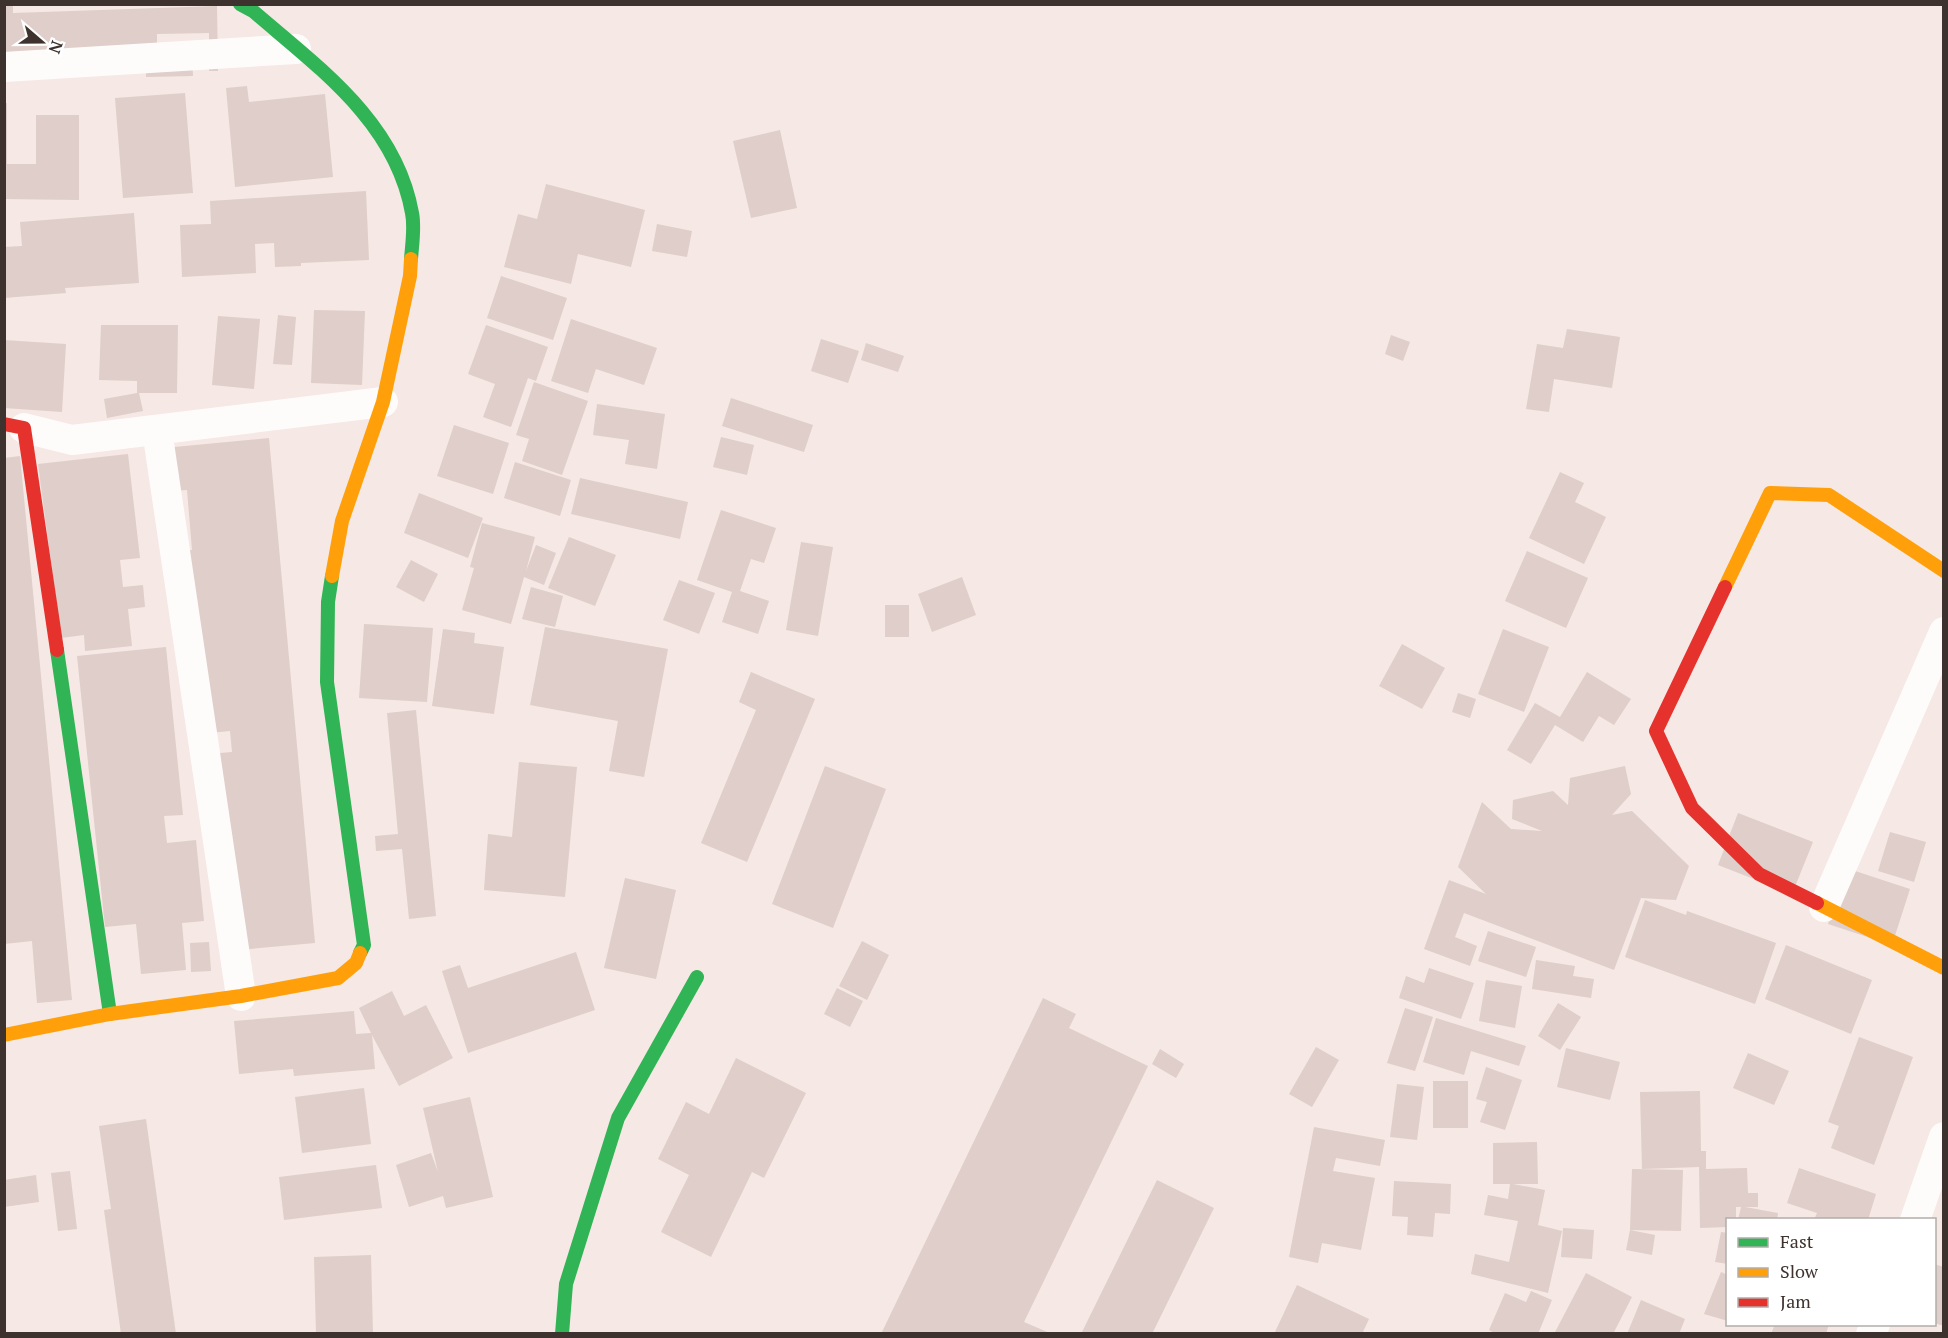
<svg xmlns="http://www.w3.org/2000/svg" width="1948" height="1338" font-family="'PT Serif',serif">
	<rect width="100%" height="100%" fill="#f6e8e4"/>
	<!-- building -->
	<path fill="#dfcec9" d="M4 4H13V13L217 6 218 71H209V33L157 34V53L192 52 193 76 146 77V64L4 75Z
		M247 86 249 102 325 94 333 177 235 187 226 88Z
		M185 93 193 193 123 198 115 98Z
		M4 103H7V164H36V115H79V200L4 199Z
		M780 130 797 208 751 218 733 141Z
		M546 184 645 210 631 267 578 254 571 284 504 267 518 214 537 219Z
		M366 191 369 260 301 263V266L275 267 274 243 255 244 256 273 182 277 180 225 211 224 210 201Z
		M134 213 139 283 65 288 66 293 4 298V247L22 246 20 222Z
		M657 224 692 231 687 257 652 251Z
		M501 276 567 298 553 340 487 318Z
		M314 310 365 311 362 385 311 383Z
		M278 315 296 317 292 365 273 364Z
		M218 316 260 319 254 389 212 385Z
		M571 319 657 348 644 385 596 369 588 393 551 381Z
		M101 325H178L177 393H139L143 411 107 418 104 399 137 393V381L99 380Z
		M486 325 548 347 536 381 528 378 511 427 483 417 495 384 468 374Z
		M1567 329 1620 337 1612 388 1554 379 1549 412 1526 409 1537 344 1563 348Z
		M1391 335 1410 342 1403 361 1385 354Z
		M821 339 859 351 848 383 811 371Z
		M4 340 66 344 62 412 4 408Z
		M866 343 904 356 898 372 861 360Z
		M534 382 588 401 562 475 522 461 529 439 516 435Z
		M731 398 813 425 804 452 722 426Z
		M597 404 665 414 657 469 625 464 629 440 593 435Z
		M454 425 509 443 493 494 437 476Z
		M721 437 754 445 747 475 713 467Z
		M269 438 315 943 239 950 208 754 232 752 230 731 199 734 182 551 192 550 187 490 168 491 164 448Z
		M128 454 140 558 120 560 123 587 143 585 145 607 128 609 132 646 85 651 84 635 61 638 38 464Z
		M20 456 72 1000 37 1003 32 941 4 944V458Z
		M515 462 571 480 560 516 504 498Z
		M1560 472 1584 483 1575 502 1606 517 1584 564 1529 538Z
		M580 478 688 502 680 539 571 514Z
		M419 493 483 518 468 558 404 533Z
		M721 510 776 528 764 563 751 559 740 591 769 601 758 634 722 622 732 592 697 580Z
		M482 523 535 537 526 571 536 545 556 553 544 585 524 577 511 624 462 610 474 568 470 567Z
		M569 537 616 555 595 606 548 588Z
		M801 542 833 547 818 636 786 630Z
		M1527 551 1588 578 1566 628 1505 601Z
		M411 560 438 574 424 602 396 587Z
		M962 577 976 615 932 632 918 594Z
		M679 580 715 593 699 634 663 620Z
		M531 587 563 596 555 627 522 619Z
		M885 605H909V637H885Z
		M364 624 433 628 427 702 359 698Z
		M545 627 668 649 644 777 609 771 618 721 530 705Z
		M443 629 475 633 474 643 504 647 494 714 432 706Z
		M1503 629 1549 647 1524 712 1478 694Z
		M1402 644 1445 668 1422 709 1379 686Z
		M166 647 183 815 164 816 167 843 196 840 204 921 182 923 186 970 141 974 136 924 105 927 77 656Z
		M751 672 815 699 747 862 701 843 756 710 739 702Z
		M1587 672 1631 699 1614 725 1599 716 1583 742 1555 725 1531 764 1507 750 1535 703 1560 717Z
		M1458 693 1476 699 1470 718 1452 712Z
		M416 710 436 916 409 919 402 849 376 851 375 836 398 834 387 713Z
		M519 762 577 767 565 897 484 890 488 834 512 837Z
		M825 766 886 789 833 928 772 904Z
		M1625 766 1631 794 1612 815 1632 811 1689 866 1676 900 1641 898 1614 970 1464 913 1455 937 1477 946 1470 966 1424 949 1449 880 1486 894 1458 867 1482 802 1511 829 1542 831 1512 819 1513 800 1553 791 1568 805 1570 778Z
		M1738 813 1813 842 1792 894 1718 865Z
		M1890 832 1926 842 1914 882 1878 871Z
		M1846 868 1910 889 1892 945 1828 924Z
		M625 878 676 890 656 979 604 968Z
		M1645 900 1686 915 1687 911 1776 943 1755 1004 1625 957Z
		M1488 931 1536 947 1526 977 1478 961Z
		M862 941 889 955 867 1000 839 986Z
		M209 942 211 971 191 972 190 943Z
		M1786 945 1872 980 1851 1034 1765 999Z
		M576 952 595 1010 468 1053 442 971 460 965 468 988Z
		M1536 960 1575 966 1573 976 1594 979 1591 998 1532 989Z
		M1429 968 1474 983 1461 1019 1399 998 1406 976 1424 983Z
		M1486 980 1522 986 1515 1028 1479 1021Z
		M837 988 863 1001 850 1027 824 1014Z
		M392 991 404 1016 426 1005 453 1058 399 1086 372 1035 375 1069 294 1076 293 1069 239 1074 234 1021 354 1011 356 1034 371 1033 359 1008Z
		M1043 998 1076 1014 1069 1028 1148 1066 1024 1322 1052 1334H881Z
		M1558 1003 1581 1017 1560 1050 1538 1036Z
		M1405 1008 1433 1017 1415 1071 1387 1063Z
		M1436 1018 1526 1046 1519 1066 1471 1051 1464 1075 1423 1062Z
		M1859 1037 1913 1057 1874 1165 1831 1148 1839 1126 1828 1122Z
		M1316 1047 1339 1060 1312 1107 1289 1094Z
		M1566 1048 1620 1062 1610 1100 1557 1087Z
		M1160 1049 1184 1064 1176 1078 1152 1064Z
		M1748 1053 1789 1071 1774 1105 1733 1088Z
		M736 1058 806 1093 764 1178 752 1172 711 1257 661 1232 689 1175 658 1159 686 1102 709 1114Z
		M1486 1067 1522 1080 1505 1130 1480 1122 1487 1102 1476 1099Z
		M1433 1081H1468V1128H1433Z
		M1397 1084 1424 1087 1417 1140 1390 1137Z
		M364 1088 371 1144 302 1153 295 1097Z
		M1700 1091 1701 1151H1706V1169L1747 1168 1748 1193H1758V1207H1745L1778 1213 1777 1220H1738L1741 1207H1736V1220H1728V1227L1700 1228 1699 1167 1642 1169 1640 1092Z
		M470 1097 493 1197 446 1208 443 1196 409 1207 396 1165 431 1153 438 1172 423 1108Z
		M146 1119 176 1334H121L104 1210 111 1209 99 1126Z
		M1314 1127 1385 1140 1380 1166 1336 1158 1333 1171 1375 1178 1361 1250 1322 1243 1318 1263 1289 1257Z
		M1537 1142 1538 1184H1513L1545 1190 1538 1225 1562 1231 1548 1293 1471 1274 1475 1254 1509 1262 1518 1221 1484 1215 1488 1195 1508 1199 1510 1184H1493V1143Z
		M376 1165 382 1208 284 1220 279 1177Z
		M1799 1168 1876 1194 1868 1220H1814L1817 1213 1787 1203Z
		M1632 1169 1683 1170 1681 1231 1630 1230Z
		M70 1171 77 1229 58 1231 51 1173Z
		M36 1175 39 1202 4 1207V1180Z
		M1157 1180 1214 1208 1152 1334H1081Z
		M1394 1181 1451 1184 1450 1214 1435 1213 1433 1237 1407 1235 1408 1217 1392 1216Z
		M1563 1228 1594 1230 1592 1259 1561 1257Z
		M1630 1230 1655 1235 1652 1255 1626 1250Z
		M1721 1232 1728 1233V1264L1715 1262Z
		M371 1255 373 1334H316L314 1257Z
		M1934 1264 1944 1267V1326L1934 1323Z
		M1721 1272 1728 1275V1321L1704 1314Z
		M1586 1273 1632 1297 1613 1334H1554Z
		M1297 1285 1369 1319 1362 1334H1274Z
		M1531 1291 1552 1300 1538 1334H1496L1489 1330 1505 1293 1526 1302Z
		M1641 1300 1685 1319 1679 1334H1627Z
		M1775 1324H1829L1826 1334H1771Z"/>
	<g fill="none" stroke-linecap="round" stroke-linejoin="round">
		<!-- street -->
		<path stroke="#fefcfb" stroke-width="30" d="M4 67 296 49
			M24 428 72 440 383 402
			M157 430 241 996
			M1824 907 1944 632
			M1915 1220 1944 1137
			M1871 1334 1875 1324"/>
		<!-- fast -->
		<path stroke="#30b455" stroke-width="14" d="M240 4 253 11C319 68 396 122 412 213 415 227 412 245 411 259
			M332 576 328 602 327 682 364 945 360 953
			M57 650 110 1014
			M562 1334 566 1284 618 1118 697 977"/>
		<!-- slow -->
		<path stroke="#ff9f0a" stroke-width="14" d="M332 576 342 521 383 402 410 276 411 259
			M1725 587 1770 493 1829 495 1944 571
			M1817 903 1944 968
			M4 1035 110 1014 241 996 338 978 356 963 360 953"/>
		<!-- jam -->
		<path stroke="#e5322d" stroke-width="14" d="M4 424 24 428 57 650
			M1725 587 1656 731 1692 808 1759 874 1817 903"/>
	</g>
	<!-- border -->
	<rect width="1948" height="1338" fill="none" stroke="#3d322e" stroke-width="12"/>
	<!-- legend -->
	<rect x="1726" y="1218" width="210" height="108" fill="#ffffff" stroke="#b1adab" stroke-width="1.5"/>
	<rect x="1738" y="1238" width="30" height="9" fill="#30b455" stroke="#b1adab" stroke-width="1.5"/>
	<text x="1780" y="1248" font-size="18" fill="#3d322e">Fast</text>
	<rect x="1738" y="1268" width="30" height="9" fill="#ff9f0a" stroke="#b1adab" stroke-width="1.5"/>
	<text x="1780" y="1278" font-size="18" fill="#3d322e">Slow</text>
	<rect x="1738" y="1298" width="30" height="9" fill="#e5322d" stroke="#b1adab" stroke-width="1.5"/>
	<text x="1780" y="1308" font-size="18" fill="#3d322e">Jam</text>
	<!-- north arrow -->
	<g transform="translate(42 42) rotate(110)" stroke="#ffffff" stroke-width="4.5" paint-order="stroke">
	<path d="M0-4.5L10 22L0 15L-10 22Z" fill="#3d322e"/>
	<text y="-9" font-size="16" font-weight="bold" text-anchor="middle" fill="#3d322e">N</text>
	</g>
</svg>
